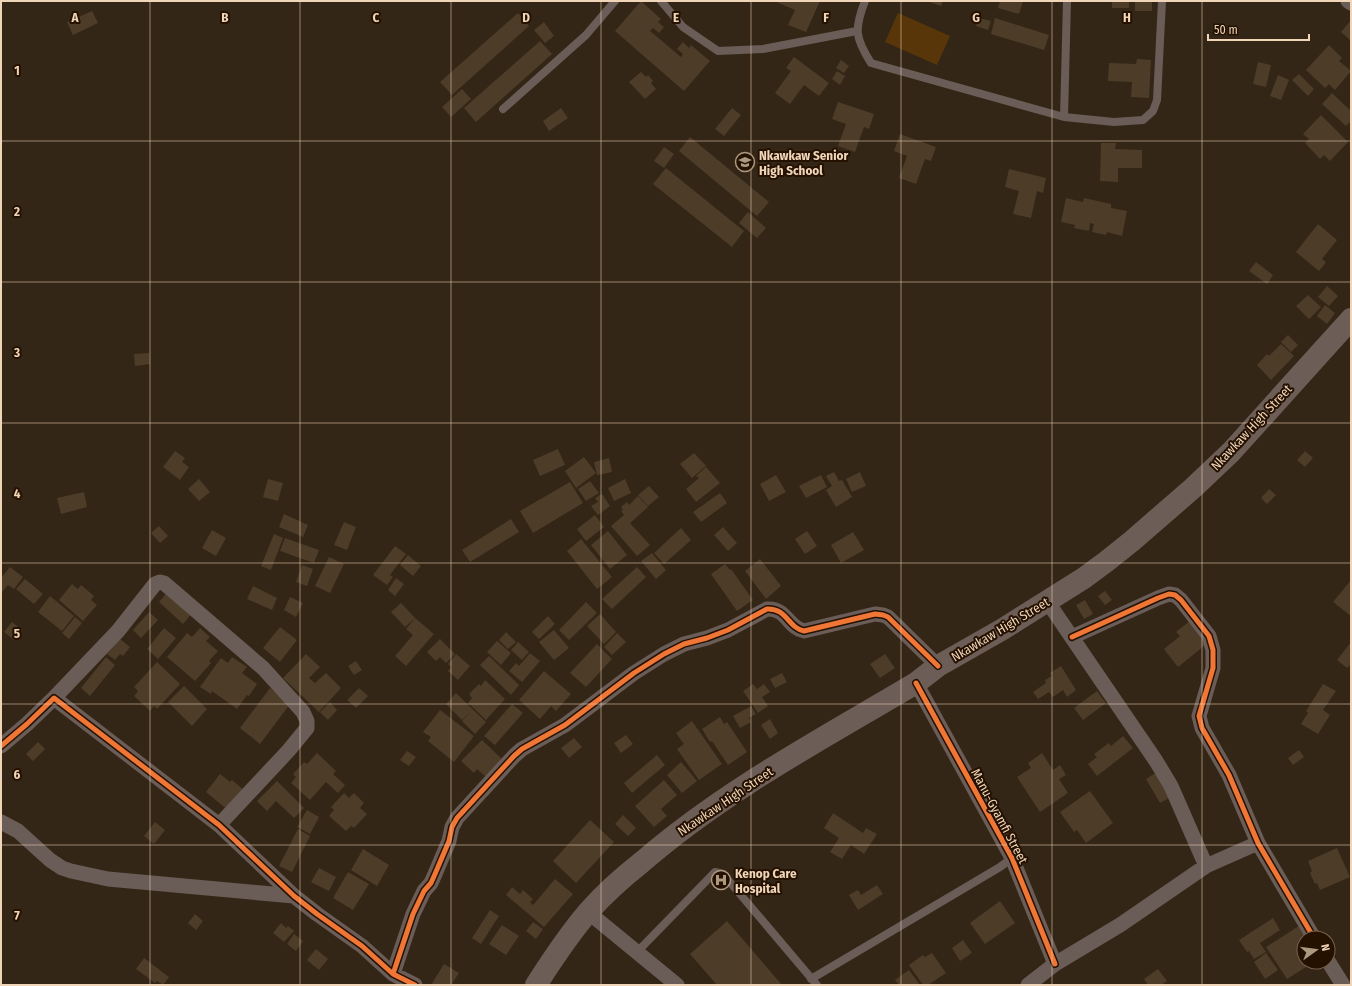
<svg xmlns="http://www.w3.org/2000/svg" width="1352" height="986" font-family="'Fira Sans Condensed',sans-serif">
	<rect width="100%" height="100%" fill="#332616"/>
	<!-- green -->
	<path fill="#583609" d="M898 13 950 36 937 65 885 42Z"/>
	<!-- building -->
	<path fill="#4d3c28" d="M641 1 661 19 658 22 664 27 659 33 653 28 650 31 681 57 683 54 677 49 683 42 689 48 691 45 710 61 684 91 615 31Z
		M774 1H820L806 32 788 25 795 10Z
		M927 1H943L941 6Z
		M1000 1H1023L1019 14 998 8Z
		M1112 1H1129V8H1112Z
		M1135 1H1152V11H1135Z
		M92 11 98 23 73 35 67 22Z
		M518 13 529 26 452 95 440 82Z
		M979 18 991 21 988 30 976 26Z
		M995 18 1049 35 1044 50 991 34Z
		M1351 20V41L1341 32Z
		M544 22 554 36 545 43 534 30Z
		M540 41 552 54 476 122 464 108Z
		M1329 45 1342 58 1339 61 1351 71 1335 90 1329 84 1325 88 1306 70Z
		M794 57 829 83 819 96 804 85 790 104 775 93 791 71 786 68Z
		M1137 59 1151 60 1149 98 1131 97 1132 82 1108 81 1109 63 1136 64Z
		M841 60 849 66 844 73 836 68Z
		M1258 62 1271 65 1266 87 1253 84Z
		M837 71 845 76 840 85 832 79Z
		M641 72 646 77 648 75 653 81 651 83 656 89 645 99 629 82Z
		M1299 74 1314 89 1308 96 1292 80Z
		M1278 75 1289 80 1281 100 1270 96Z
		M462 89 471 99 451 117 442 107Z
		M1332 93 1351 111V121L1346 126 1322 104Z
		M838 102 874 114 869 129 864 127 855 152 838 146 846 124 832 119Z
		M561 108 568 118 549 131 543 121Z
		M732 108 741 115 724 136 715 129Z
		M1321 115 1348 142 1330 161 1324 155 1320 159 1305 143 1309 139 1303 134Z
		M900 134 936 147 931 161 925 159 916 184 899 178 907 156 894 151Z
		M690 137 769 202 757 216 679 151Z
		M1101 143H1116L1115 149 1142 150V168H1118V182L1100 181Z
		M664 147 674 154 664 168 654 161Z
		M666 168 744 231 732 247 653 184Z
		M1009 169 1046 178 1043 193 1037 191 1031 218 1013 214 1019 191 1005 187Z
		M1066 198 1083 202 1084 198 1111 204V208L1127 211 1122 236 1107 232 1106 235 1092 232 1094 224 1090 223 1089 231 1074 228 1075 225 1061 222Z
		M748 212 766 228 757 238 739 223Z
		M1318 224 1337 240 1322 259 1326 262 1319 271 1296 252Z
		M1256 262 1273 275 1267 284 1249 271Z
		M1327 286 1338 296 1329 306 1318 297Z
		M1308 295 1321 307 1309 319 1296 306Z
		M1325 305 1335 313 1327 324 1317 316Z
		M1288 335 1298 345 1291 352 1281 342Z
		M1281 344 1294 356 1271 380 1257 365 1267 354 1269 356Z
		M149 353 150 364 135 366 134 354Z
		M558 449 565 465 540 476 533 460Z
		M175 451 185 458 182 462 189 467 180 480 163 467Z
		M1305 451 1313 458 1305 467 1297 460Z
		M694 453 706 466 692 478 680 464Z
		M584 457 596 473 576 488 565 471Z
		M609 458 612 472 597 475 594 462Z
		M706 467 720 483 696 502 686 489 699 478 696 476Z
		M834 472 839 481 842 480 852 497 836 507 826 490 832 486 826 476Z
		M860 472 866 486 852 492 846 479Z
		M776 475 786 492 769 501 760 484Z
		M821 475 827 487 806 498 799 486Z
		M199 479 210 492 199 501 188 489Z
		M268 479 283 483 278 501 263 497Z
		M625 479 631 493 614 501 608 488Z
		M590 481 599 493 586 501 578 489Z
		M570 482 583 503 533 533 520 511Z
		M649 486 659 497 648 506 638 495Z
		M1269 489 1276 495 1267 504 1261 498Z
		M84 492 87 507 61 514 57 498Z
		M720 493 727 503 701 522 693 512Z
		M602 494 610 506 598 515 591 506 598 502 595 498Z
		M638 496 648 507 630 523 650 545 637 556 611 526 624 515 621 511 623 510 621 507 627 502 629 505Z
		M284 514 308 525 303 537 279 527Z
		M595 515 604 527 586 541 577 529Z
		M511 519 519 532 470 562 462 550Z
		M344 522 356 527 347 550 334 545Z
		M159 526 168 536 160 543 151 533Z
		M723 527 737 543 728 551 714 535Z
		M681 528 691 540 664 564 654 553Z
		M212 530 226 538 216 556 202 548Z
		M608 531 627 555 610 569 591 545Z
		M807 531 817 546 805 554 795 539Z
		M853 532 864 550 841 563 831 545Z
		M274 534 283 538 271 570 261 566Z
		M285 538 319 550 314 563 280 551Z
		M581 539 612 577 597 589 567 551Z
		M395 546 406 554 390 575 393 577 387 585 373 575Z
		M652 553 666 570 656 579 641 561Z
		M408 555 421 566 413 576 400 565Z
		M329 557 344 564 330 593 315 586Z
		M760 559 781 586 766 599 745 571Z
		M725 564 730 570 731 569 753 600 737 611 711 574Z
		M302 565 313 569 307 586 296 582Z
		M10 567 23 577 14 589 8 585 1 593V578Z
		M637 567 646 577 612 609 602 599Z
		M396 578 404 584 395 596 388 590Z
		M25 579 43 594 34 604 16 589Z
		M1351 580V616L1333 602Z
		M72 584 78 589 81 585 94 596 91 600 97 605 83 621 59 600Z
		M253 586 277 598 272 610 247 599Z
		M169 590 193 612 183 624 159 602Z
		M1105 591 1112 600 1105 605 1098 596Z
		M50 596 74 616 62 631 38 612Z
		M290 597 303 603 296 617 284 610Z
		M1085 600 1093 614 1084 619 1076 605Z
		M586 602 597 613 569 640 559 630Z
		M401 603 415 618 405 627 391 612Z
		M149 612 158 620 141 638 133 630Z
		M600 614 616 632 604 644 587 626Z
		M548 616 555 624 539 639 532 632Z
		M75 617 82 623 69 639 62 633Z
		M415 618 434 634 406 666 395 656 413 635 406 629Z
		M1191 620 1209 642 1178 667 1164 649 1180 636 1176 632Z
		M12 622 22 630 14 640 4 632Z
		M280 627 297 640 280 662 263 648Z
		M164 628 176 638 158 659 147 649Z
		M200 628 210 637 206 641 218 651 209 661 211 663 195 681 167 657 187 633 192 637Z
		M554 630 569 648 554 660 539 642Z
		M506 632 516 642 508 649 499 640Z
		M617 633 626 642 612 655 604 647Z
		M120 639 130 647 123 656 120 654 115 660 107 654Z
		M440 639 455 654 446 663 440 657 436 661 427 652Z
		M497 641 511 653 501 665 487 652Z
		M518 642 529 652 522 660 511 650Z
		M1351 642V664L1347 668 1337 660Z
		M597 644 612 659 586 687 570 673Z
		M530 653 540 661 522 682 509 671 516 663 519 666Z
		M306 654 320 667 309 678 315 683 326 673 341 688 319 712 283 678Z
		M456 654 470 666 458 680 448 671 451 667 448 664Z
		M885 654 895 668 880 678 870 664Z
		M489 656 519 685 511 695 480 665Z
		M106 657 115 665 90 696 81 688Z
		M232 657 247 667 242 673 257 684 249 696 247 695 237 709 212 691 211 694 200 687 221 658 228 663Z
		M356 661 362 670 354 675 348 666Z
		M157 662 180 684 157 709 154 706 150 711 134 696 138 691 134 687Z
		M1061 666 1076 690 1067 697 1063 690 1053 697 1049 692 1038 699 1033 692 1046 683 1045 680 1052 676 1050 673Z
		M544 671 571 694 556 711 551 706 540 719 519 700Z
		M782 673 787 682 775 688 770 679Z
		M485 680 505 699 486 720 468 703 472 698 469 694 479 684 481 686Z
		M753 684 757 689 764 684 770 692 762 697 768 706 758 713 743 691Z
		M1323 684 1336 691 1323 710 1330 715 1318 734 1301 724 1308 713 1306 711Z
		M184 686 207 709 192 726 168 702Z
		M270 688 290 704 260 744 240 728Z
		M359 688 368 696 356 708 347 700Z
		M1097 691 1106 703 1083 720 1074 708Z
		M456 693 486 722 475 734 462 721 471 711 462 720 446 704Z
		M330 702 337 710 328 720 320 712Z
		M512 704 523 713 495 745 484 736Z
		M751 706 756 714 749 718 751 722 740 728 733 716Z
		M440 710 474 736 454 762 428 741 431 737 423 732Z
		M720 717 724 724 727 722 747 752 728 765 712 741 710 742 702 729Z
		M770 719 778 733 770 739 761 725Z
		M692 721 722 764 699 780 677 749 684 744 676 733Z
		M626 735 633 744 621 753 614 743Z
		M1123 736 1133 748 1097 776 1088 764 1097 757 1094 754 1109 743 1111 746Z
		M574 738 582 747 569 758 561 748Z
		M482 740 505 762 488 779 477 769 474 773 461 761Z
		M38 742 45 749 33 761 26 754Z
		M1299 750 1304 757 1293 765 1288 758Z
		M407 751 416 757 409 766 400 760Z
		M317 753 336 771 333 774 345 785 338 793 326 782 310 800 291 783 296 777 293 774 304 762 307 764Z
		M1042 753 1053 770 1060 765 1066 775 1059 779 1068 793 1040 812 1017 777 1031 768 1028 763Z
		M657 755 665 765 632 793 624 783Z
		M681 762 697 781 682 793 667 775Z
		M1157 772 1171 797 1160 803 1146 779Z
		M220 774 230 782 232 780 245 791 229 811 206 792Z
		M664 780 677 795 661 809 667 816 654 827 635 806Z
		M277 781 304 808 294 818 276 801 267 811 257 801Z
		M1090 791 1113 823 1086 843 1077 830 1074 832 1060 812Z
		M344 793 349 798 354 793 364 803 360 808 367 814 354 828 351 826 346 831 329 816 334 810 331 807Z
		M307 810 319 817 310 834 297 827Z
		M833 813 863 833 866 828 877 834 864 854 851 845 842 859 830 852 839 838 824 828Z
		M623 815 636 828 628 836 615 824Z
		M590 820 614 842 576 883 553 861Z
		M155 822 165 830 154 844 144 836Z
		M298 829 310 836 292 872 279 866Z
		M1337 848 1350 877 1320 890 1317 883 1315 884 1310 873 1312 871 1308 861Z
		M363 849 389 865 377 886 351 870Z
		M319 868 336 877 329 891 311 882Z
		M348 872 369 884 353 910 333 898Z
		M555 879 573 894 544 927 506 895 512 887 520 894 523 890 533 899 530 902 533 905Z
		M877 885 883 894 858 910 849 895 858 890 861 895Z
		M1000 901 1015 923 985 944 970 923Z
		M490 910 499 916 481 944 472 938Z
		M195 914 203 921 196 930 188 923Z
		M1273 918 1280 930 1260 943 1266 952 1254 959 1249 951 1247 952 1239 940Z
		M727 921 782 985H717L690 954Z
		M533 922 543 929 536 939 526 931Z
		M281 923 286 928 288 926 294 931 284 942 273 933Z
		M1302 924 1311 938H1304V962H1314L1287 979 1266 947Z
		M502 925 519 936 506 955 489 944Z
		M294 934 303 941 296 951 287 944Z
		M963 940 972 953 960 961 952 948Z
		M316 949 328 959 319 970 307 960Z
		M932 953 946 973 928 985H923L909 965 923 955 925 957Z
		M1266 953 1278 970 1265 979 1254 962Z
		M144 958 169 977 163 985 157 981 155 983 136 969Z
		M444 964 459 973 451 985H431Z
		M1158 969 1167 981 1161 985H1148L1144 979Z
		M909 970 920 985H899L895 980Z"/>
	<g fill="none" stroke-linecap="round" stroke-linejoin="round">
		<!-- lane -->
		<path stroke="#6a5c57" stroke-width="8" d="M661 1 683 27 718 51 763 49 857 31
			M865 1C854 29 855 38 871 63L1064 117 1114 122 1143 120 1153 111 1157 100 1162 1
			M503 109 586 35 615 1
			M1064 117 1067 1
			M638 951 715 872 723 874 817 985
			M811 979 1000 867 1012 858"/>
		<!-- street -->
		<path stroke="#6a5c57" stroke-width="15" d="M1348 1 1351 3
			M1047 601 1156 761 1171 786 1206 866
			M1072 637 1158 598 1169 594 1175 595 1181 600 1209 636 1213 650V668L1199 716 1202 728 1229 775 1258 843 1314 938
			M916 683 1012 858 1055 964
			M54 698 118 631 155 584 160 582 164 583 263 668 303 712 307 721V728L289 750 219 825
			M1 746 27 724 54 698 219 825 294 896 317 914 362 946 393 974 415 985
			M1 822 18 831 50 860 62 868 71 871 108 879 294 896
			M588 912 677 985
			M1328 961 1343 985
			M393 974 413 914 424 891 431 883 435 874 449 841 452 827 457 818 514 756 522 749 565 725 634 673 664 654 684 644 707 638 728 630 767 609C787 608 788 628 804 631L875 614 883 615 888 617 938 666
			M1028 985 1055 964 1120 925 1206 866 1258 843"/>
		<!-- secondary -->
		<path stroke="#6d5d57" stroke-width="22" d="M536 985C552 960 569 934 589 911 605 893 623 877 642 862 725 790 822 739 916 683L938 666 1003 629 1084 578 1107 561 1132 541 1193 488 1231 452 1351 319"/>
		<!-- cycleway casing -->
		<g stroke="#241100" stroke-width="8">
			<path id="cycleway" d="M1072 637 1158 598 1169 594 1175 595 1181 600 1209 636 1213 650V668L1199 716 1202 728 1229 775 1258 843 1314 938
				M916 683 1012 858 1055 964
				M1 746 27 724 54 698 219 825 294 896 317 914 362 946 393 974 415 985
				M393 974 413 914 424 891 431 883 435 874 449 841 452 827 457 818 514 756 522 749 565 725 634 673 664 654 684 644 707 638 728 630 767 609C787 608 788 628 804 631L875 614 883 615 888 617 938 666"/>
		</g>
		<!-- cycleway -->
		<use href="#cycleway" stroke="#f07635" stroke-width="5"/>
	</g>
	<!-- grid -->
	<path fill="none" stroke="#f0d5b9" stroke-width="1" stroke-opacity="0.55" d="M150 1V985M300 1V985M451 1V985M601 1V985M751 1V985M901 1V985M1052 1V985M1202 1V985M1 141H1351M1 282H1351M1 423H1351M1 563H1351M1 704H1351M1 845H1351"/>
	<!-- icons -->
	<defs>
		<g id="school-ring" transform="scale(1)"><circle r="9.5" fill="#241100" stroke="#ae9880" stroke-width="1.5"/><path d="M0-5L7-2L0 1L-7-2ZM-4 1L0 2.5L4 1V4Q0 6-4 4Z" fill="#ae9880"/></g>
		<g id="hospital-ring" transform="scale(1)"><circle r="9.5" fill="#241100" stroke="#ae9880" stroke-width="1.5"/><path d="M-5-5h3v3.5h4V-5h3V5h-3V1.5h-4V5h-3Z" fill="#ae9880"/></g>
	</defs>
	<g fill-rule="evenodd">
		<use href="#school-ring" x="745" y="162"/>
		<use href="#hospital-ring" x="721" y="880"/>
	</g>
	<g text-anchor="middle" stroke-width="4" stroke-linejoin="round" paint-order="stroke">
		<!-- poi labels -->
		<g font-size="13" font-weight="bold" fill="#f0d5b9" stroke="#241100" text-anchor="start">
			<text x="759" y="160">Nkawkaw Senior<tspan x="759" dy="15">High School</tspan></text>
			<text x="735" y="878">Kenop Care<tspan x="735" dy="15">Hospital</tspan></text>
		</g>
		<!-- street labels -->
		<g font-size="13" fill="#f0d5b9" stroke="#241100">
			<text transform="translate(1251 427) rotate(-47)" y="5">Nkawkaw High Street</text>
			<text transform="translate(1000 629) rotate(-31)" y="5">Nkawkaw High Street</text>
			<text transform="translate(725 801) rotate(-34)" y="5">Nkawkaw High Street</text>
			<text transform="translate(1000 816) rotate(62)" y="5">Manu-Gyamfi Street</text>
		</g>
	</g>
	<g font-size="13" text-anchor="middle" font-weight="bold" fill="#f0d5b9" stroke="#241100" stroke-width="4" stroke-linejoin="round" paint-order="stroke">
		<text x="75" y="22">A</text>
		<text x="225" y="22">B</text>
		<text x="376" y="22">C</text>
		<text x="526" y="22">D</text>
		<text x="676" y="22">E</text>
		<text x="826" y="22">F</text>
		<text x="976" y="22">G</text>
		<text x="1127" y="22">H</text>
		<text x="17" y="75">1</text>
		<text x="17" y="216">2</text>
		<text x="17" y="357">3</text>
		<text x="17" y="498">4</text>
		<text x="17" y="638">5</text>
		<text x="17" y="779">6</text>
		<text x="17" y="920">7</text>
	</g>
	<!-- border -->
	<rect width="1352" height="986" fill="none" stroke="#f0d5b9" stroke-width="4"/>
	<!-- north arrow -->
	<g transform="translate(1316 950) rotate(76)"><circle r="19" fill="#241100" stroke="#765f4a"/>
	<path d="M0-3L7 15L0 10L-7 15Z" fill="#ae9880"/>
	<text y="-6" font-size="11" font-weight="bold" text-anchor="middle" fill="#f0d5b9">N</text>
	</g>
	<!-- scale -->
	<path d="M1208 34v6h101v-6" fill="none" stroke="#f0d5b9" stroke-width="2"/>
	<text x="1214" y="34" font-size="12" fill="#f0d5b9" stroke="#241100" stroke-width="3" paint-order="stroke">50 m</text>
</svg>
